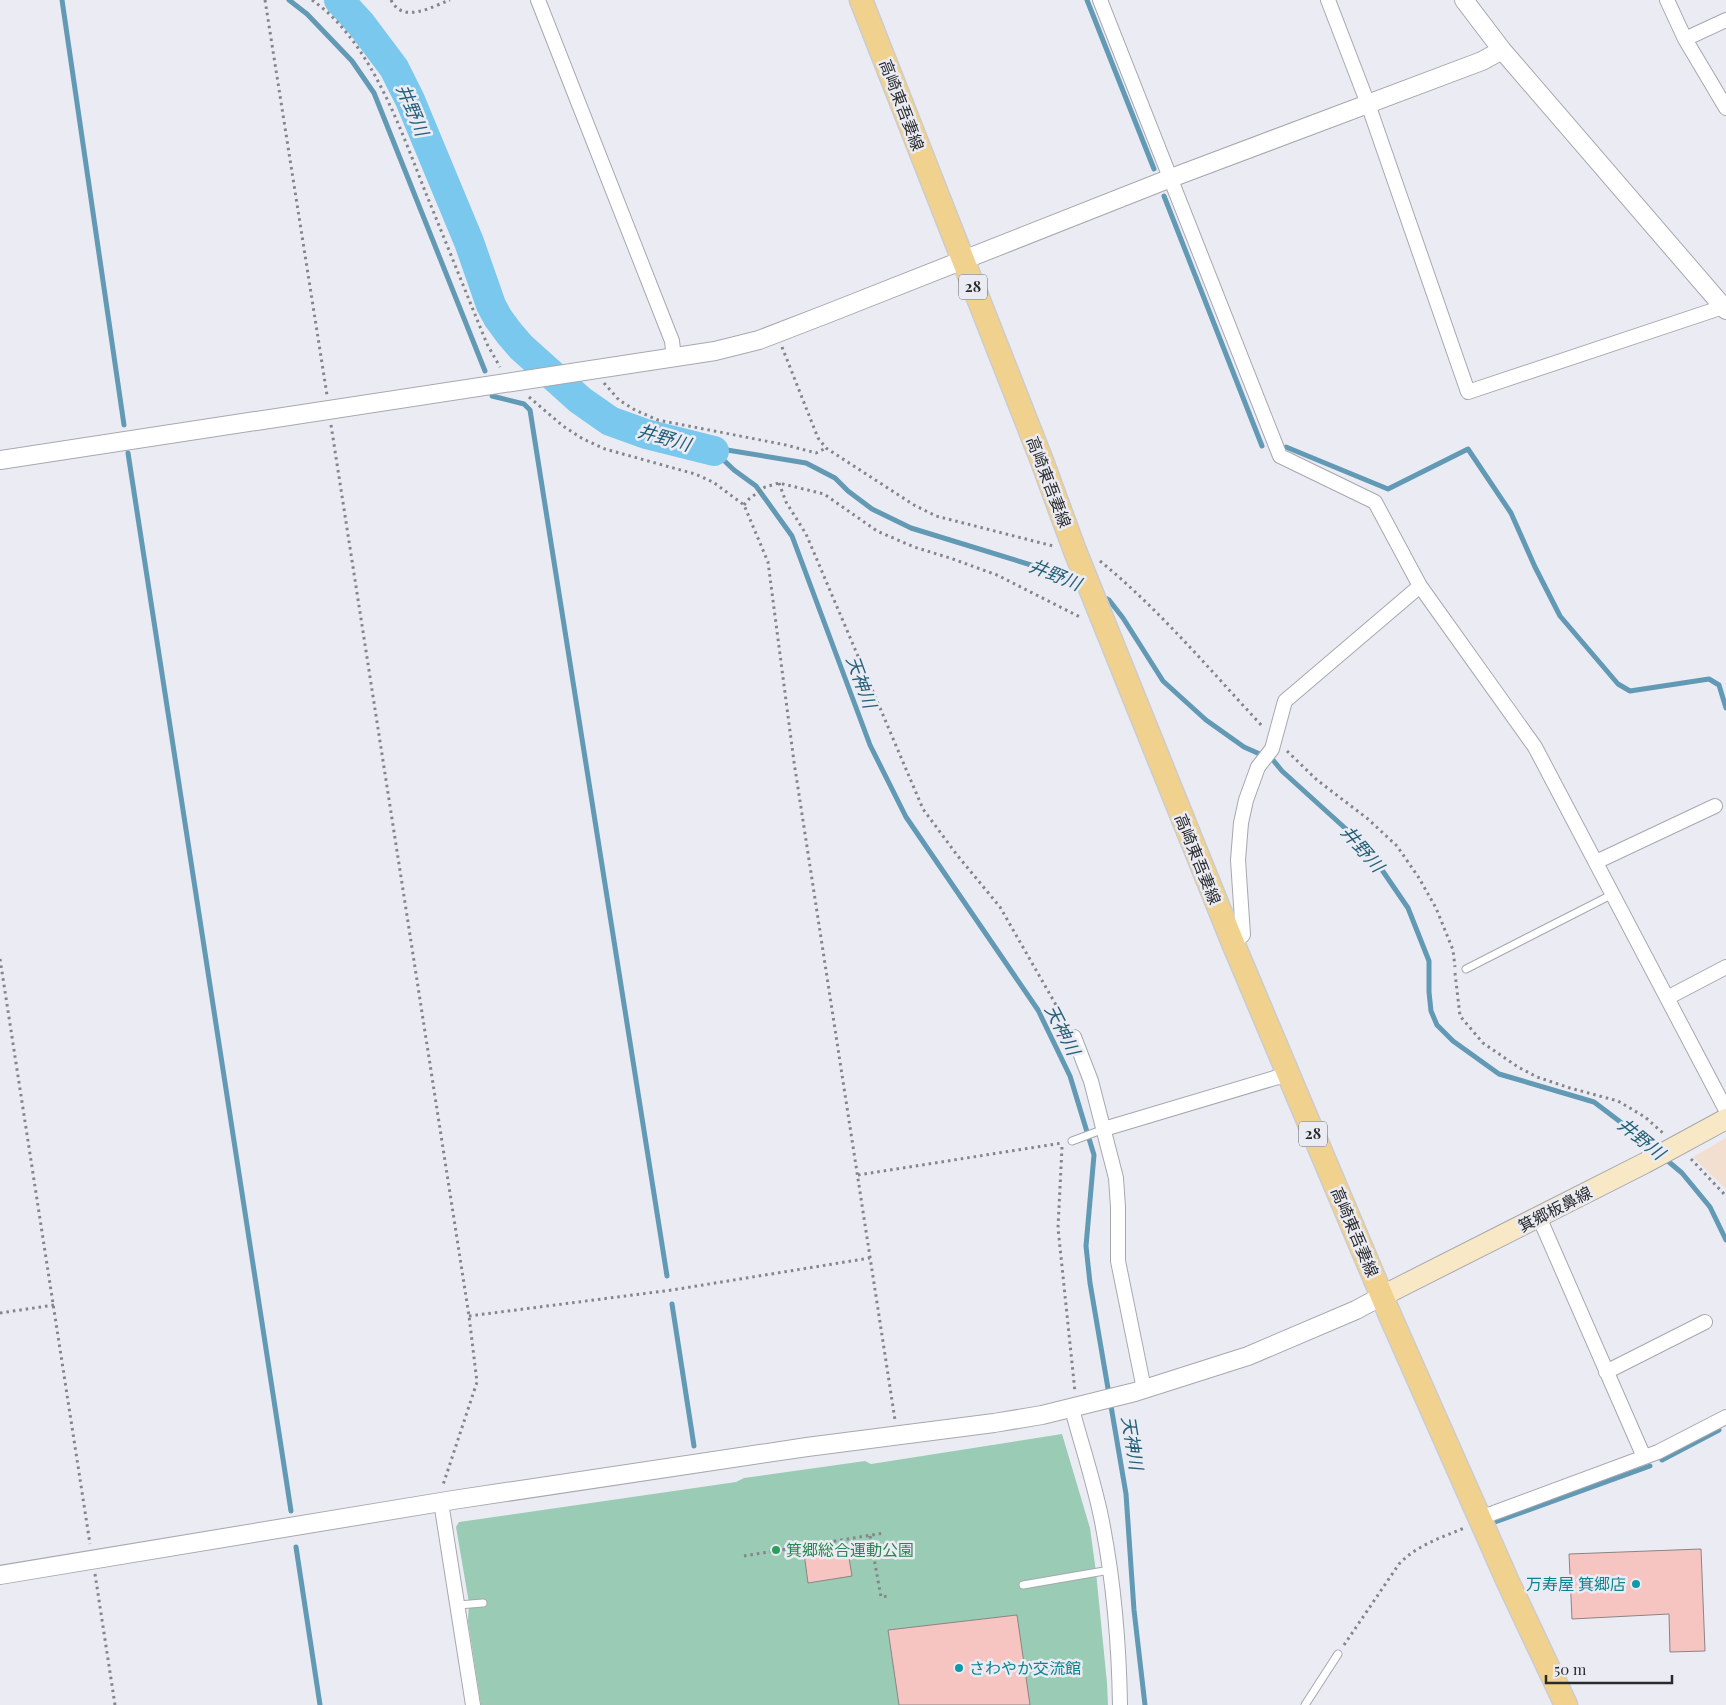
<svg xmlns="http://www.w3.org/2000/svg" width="1726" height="1705" font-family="'Playfair Display','Noto Sans JP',serif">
	<rect width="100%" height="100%" fill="#ebecf3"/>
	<!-- commercial -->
	<path fill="#f2dfcf" d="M1726 1138V1189L1693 1157Z"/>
	<!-- green -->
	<path fill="#9acbb4" d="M1062 1434 1090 1528 1096 1572 1107 1683 1108 1705H481L468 1621 469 1603 456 1527 459 1522 736 1482 744 1478 865 1461 871 1464Z"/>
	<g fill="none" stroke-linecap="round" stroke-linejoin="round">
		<!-- stream -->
		<path stroke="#6299b4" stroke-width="5" d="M62 0 124 425
			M289 0 307 14 352 61 374 93 485 371
			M1087 0 1154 169
			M1164 196 1262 446
			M492 396 524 404 530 410 667 1276
			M1286 447 1388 489 1468 449 1511 513 1535 567 1560 616 1618 684 1630 691 1709 679 1719 685 1726 708
			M714 451 734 470 756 486 792 536 870 745 906 817 1038 1010 1070 1076 1094 1155 1086 1246 1090 1283 1126 1494 1134 1610 1145 1705
			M714 451 727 450 806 463 835 478 848 491 872 509 911 528 1070 577 1079 583
			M128 453 291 1511
			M1101 596 1109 600 1123 618 1163 681 1206 720 1244 747 1273 760 1282 771 1367 848 1408 908 1429 961V992L1431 1011 1437 1025 1453 1041 1499 1074 1594 1102 1627 1127 1657 1152
			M1663 1157 1682 1173 1710 1207 1726 1240
			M672 1304 694 1446
			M1662 1460 1719 1430
			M1495 1522 1650 1466
			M296 1547 320 1705"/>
		<!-- river -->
		<path stroke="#7ac8ee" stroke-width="30" d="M339 0 361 24 394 68 410 100 469 242 491 305 498 318 509 333 521 347 580 400 610 421 646 434 714 451"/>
	</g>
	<!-- building -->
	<path fill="#f6c5c2" stroke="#8d8484" d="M847 1546 852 1576 808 1583 804 1553Z
		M1701 1549 1705 1651 1670 1652 1669 1614 1572 1619 1569 1554Z
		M1017 1615 1030 1705H899L888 1630Z"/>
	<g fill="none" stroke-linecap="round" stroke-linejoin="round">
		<!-- service casing -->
		<g stroke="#a7a8af" stroke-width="9">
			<path id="service" d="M1466 969 1613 894
				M1072 1141 1104 1129
				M1023 1585 1110 1570
				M458 1605 483 1603
				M1305 1705 1338 1654"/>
		</g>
		<!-- minor casing -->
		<g stroke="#a7a8af" stroke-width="16">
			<path id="minor" d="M538 0 672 341 674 358
				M1100 0 1280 456 1375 502 1420 586 1535 747 1726 1110
				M1328 0 1368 104 1468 392 1723 307
				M1667 0 1685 39 1726 108
				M1685 39 1726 20
				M1596 862 1715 806
				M1233 943 1243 935 1238 860 1241 823 1246 800 1258 767 1272 749 1285 701 1420 586
				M1667 998 1726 967
				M1074 1037 1091 1081 1116 1178 1118 1207V1261L1144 1389
				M1104 1129 1288 1074
				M1539 1217 1644 1457
				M1606 1372 1705 1322
				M1072 1409C1082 1447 1096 1487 1103 1527 1114 1585 1119 1646 1120 1705
				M441 1502 473 1705
				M1480 1518 1658 1452 1726 1417"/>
		</g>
		<!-- tertiary casing -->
		<g stroke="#a7a8af" stroke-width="20">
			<path id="tertiary" d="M1464 0 1502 50 1726 310
				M0 460 715 351 759 340 829 313 1171 178 1482 61 1502 50
				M0 1575 453 1500 807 1447 994 1423 1042 1415 1135 1392 1248 1356 1356 1310 1382 1296"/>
		</g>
		<!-- secondary casing -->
		<g stroke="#a7a8af" stroke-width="22">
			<path id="secondary" d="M1382 1296 1645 1163 1726 1119"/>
		</g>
		<!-- primary casing -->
		<g stroke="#ccc" stroke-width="25">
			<path id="primary" d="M861 0 1042 461 1075 551 1233 943 1392 1320 1508 1582 1566 1705"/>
		</g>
		<!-- path -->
		<path stroke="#84858a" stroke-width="3" stroke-dasharray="2.5 4" stroke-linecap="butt" d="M265 0 327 395
			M312 0C372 42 401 131 427 196 447 245 467 295 487 344L500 367
			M391 0C403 24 431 7 450 0
			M782 347 818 438 826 448 914 505 936 516 1053 546
			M604 383 619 400 635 410 658 420 786 445 816 453 826 448
			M529 397 563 426 583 439 605 449 695 474 713 482 744 505 768 562 794 762 895 1420
			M331 425 469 1316 477 1382 443 1485
			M779 483 786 502 806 534 923 809 957 855 1000 907 1068 1026
			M744 505 749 499 765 487 779 483 824 494 877 531 914 547 950 558 997 575 1080 617
			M1100 561C1160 610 1210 670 1263 727
			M1287 751 1317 780 1368 819 1397 846 1419 878 1436 908 1453 950 1455 967
			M0 959 90 1544
			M1455 973 1460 1016 1483 1043 1518 1067 1537 1077 1570 1088 1618 1101 1645 1117 1664 1134
			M1062 1147 1058 1228 1075 1392
			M1691 1159 1726 1196
			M858 1175 1062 1143
			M0 1313 54 1305
			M469 1316 672 1290 870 1258
			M870 1536 881 1597 889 1596
			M744 1556 884 1533
			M95 1574 115 1705
			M1344 1645 1399 1564C1417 1545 1441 1538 1464 1528"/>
		<!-- service -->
		<use href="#service" stroke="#fff" stroke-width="7"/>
		<!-- minor -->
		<use href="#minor" stroke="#fff" stroke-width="14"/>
		<!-- tertiary -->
		<use href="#tertiary" stroke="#fff" stroke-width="18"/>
		<!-- secondary -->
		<use href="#secondary" stroke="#f8e8c6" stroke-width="20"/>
		<!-- primary -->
		<use href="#primary" stroke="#f1d18e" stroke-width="22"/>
	</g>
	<!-- markers -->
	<circle fill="#2e9e5b" stroke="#ebecf3" stroke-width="2" cx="776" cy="1550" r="5"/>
	<g fill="#0f9aa8" stroke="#ebecf3" stroke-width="2">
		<circle cx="1636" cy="1584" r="5"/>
		<circle cx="959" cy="1668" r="5"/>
	</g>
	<g text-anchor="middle" stroke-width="5" stroke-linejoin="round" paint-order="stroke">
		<!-- shield labels -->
		<g fill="#ebecf3" stroke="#636468" stroke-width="1">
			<rect x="959" y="274.5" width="28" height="25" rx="4"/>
			<rect x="1299" y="1121.5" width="28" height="25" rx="4"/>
		</g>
		<g font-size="15" font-weight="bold" fill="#292a2c">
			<text x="973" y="292">28</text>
			<text x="1313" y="1139">28</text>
		</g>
		<!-- street labels -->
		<g font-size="16" fill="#292a2c" stroke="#ebecf3">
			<text transform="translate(902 105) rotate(69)" y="6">高崎東吾妻線</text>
			<text transform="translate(1049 482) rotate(69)" y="6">高崎東吾妻線</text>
			<text transform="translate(1198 859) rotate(68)" y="6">高崎東吾妻線</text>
			<text transform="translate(1555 1209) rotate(-27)" y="6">箕郷板鼻線</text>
			<text transform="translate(1355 1232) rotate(67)" y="6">高崎東吾妻線</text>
		</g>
		<!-- leisure labels -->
		<g font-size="16" fill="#27864d" stroke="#ebecf3" text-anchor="start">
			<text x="786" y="1556">箕郷総合運動公園</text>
		</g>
		<!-- culture labels -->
		<g font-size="16" fill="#0d838f" stroke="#ebecf3" text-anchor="end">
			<text x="1626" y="1590">万寿屋 箕郷店</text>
			<text x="969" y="1674" text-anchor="start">さわやか交流館</text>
		</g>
		<!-- water labels -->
		<g font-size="18" font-style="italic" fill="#235f79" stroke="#ebecf3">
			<text transform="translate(412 110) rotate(67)" y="6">井野川</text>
			<text transform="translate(664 438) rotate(16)" y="6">井野川</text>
			<text transform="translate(1055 575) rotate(22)" y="6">井野川</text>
			<text transform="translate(861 682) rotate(70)" y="6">天神川</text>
			<text transform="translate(1362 849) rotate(49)" y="6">井野川</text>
			<text transform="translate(1062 1030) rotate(63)" y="6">天神川</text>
			<text transform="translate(1641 1139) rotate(39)" y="6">井野川</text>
			<text transform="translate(1132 1443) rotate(81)" y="6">天神川</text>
		</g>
	</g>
	<!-- scale -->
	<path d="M1546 1675v8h126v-8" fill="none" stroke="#292a2c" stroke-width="2.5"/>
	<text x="1554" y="1675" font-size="15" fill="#292a2c" stroke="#ebecf3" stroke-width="4" paint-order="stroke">50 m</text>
</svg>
